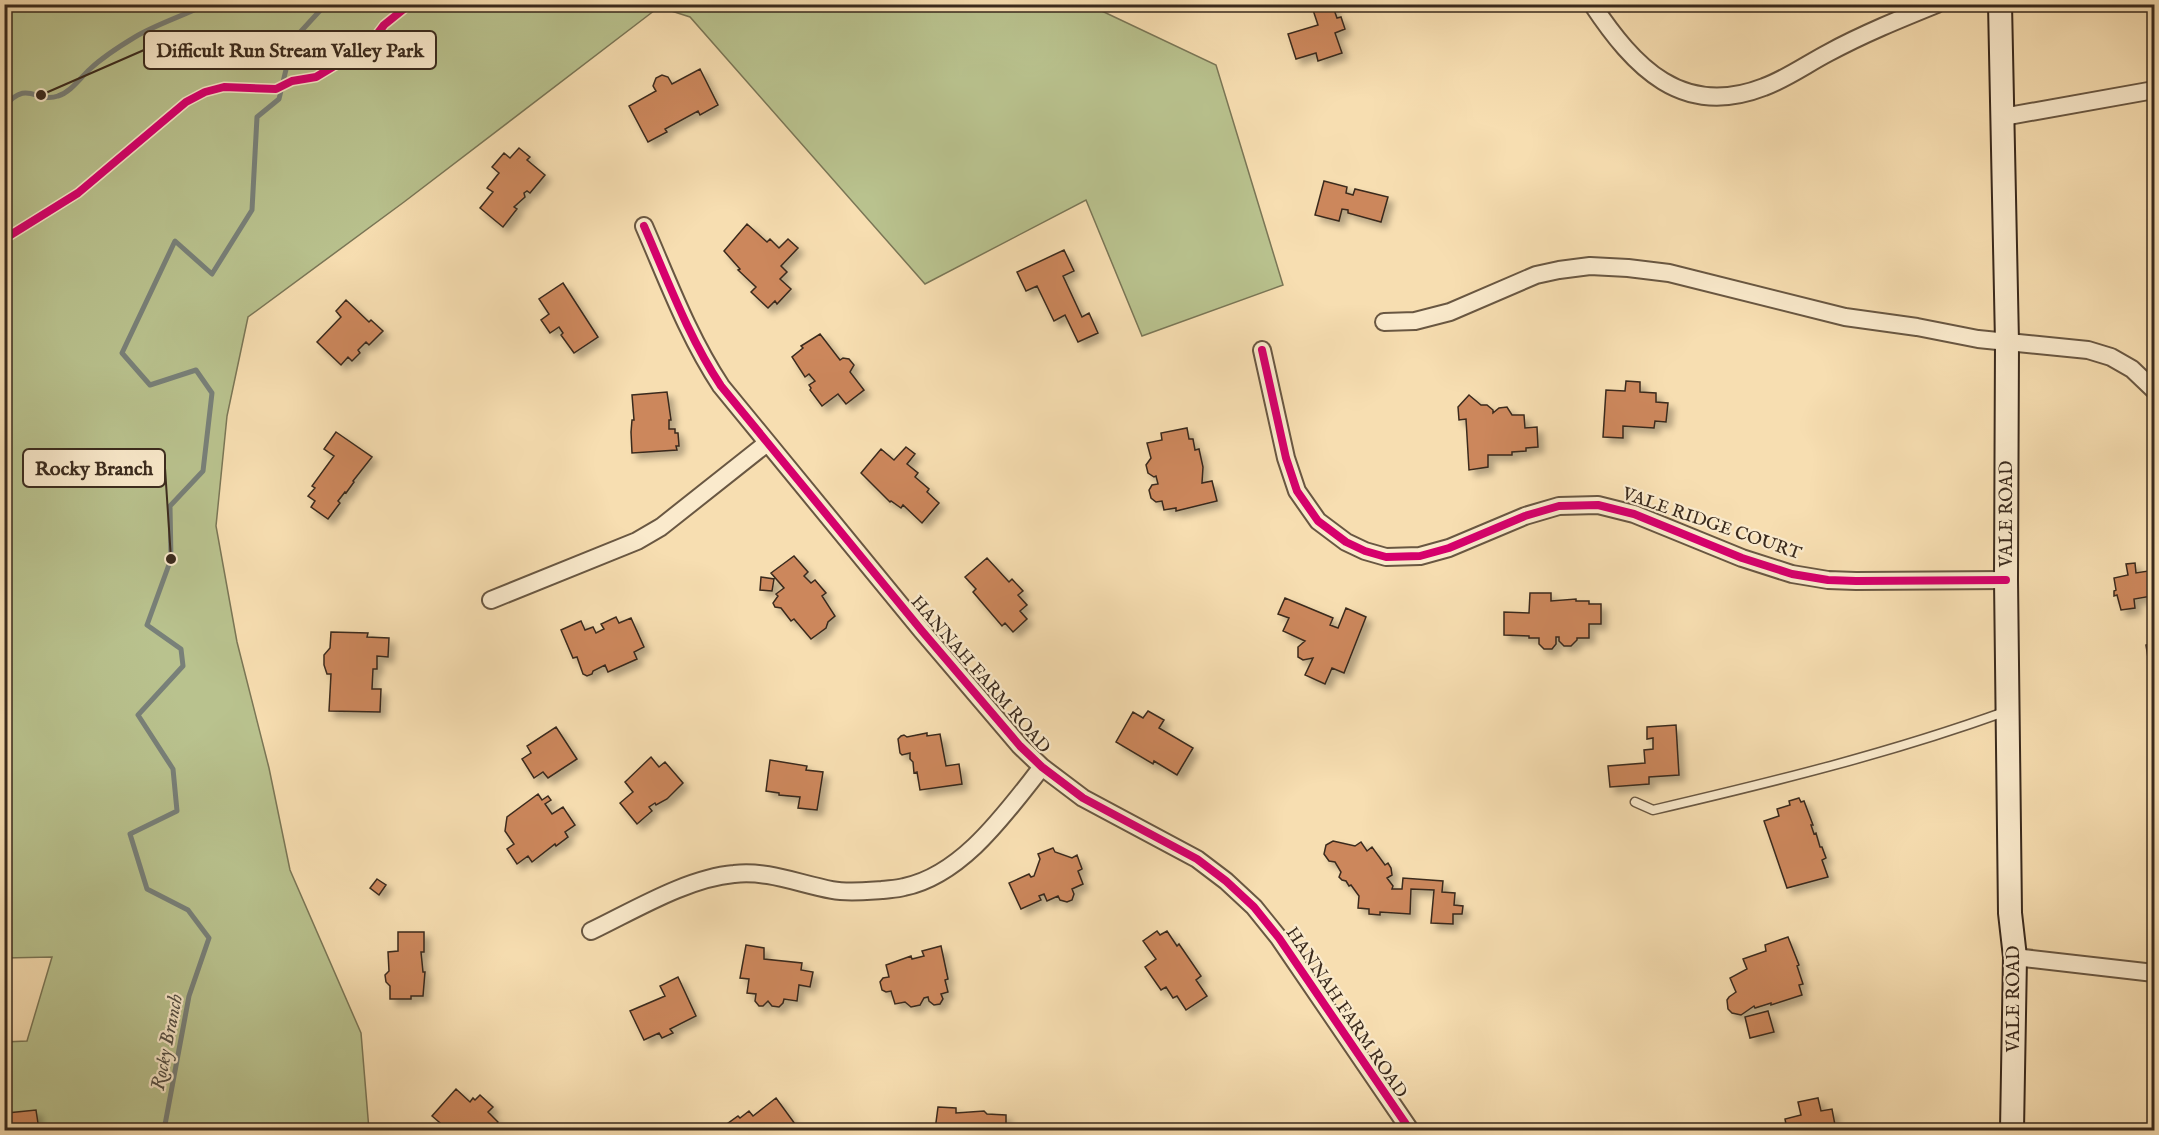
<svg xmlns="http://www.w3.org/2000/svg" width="2159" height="1135" font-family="'IM FELL English',serif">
	<defs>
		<filter id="shadow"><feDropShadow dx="5.5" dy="5.5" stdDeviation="3" flood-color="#0004"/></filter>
	</defs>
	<rect width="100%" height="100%" fill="#f7deb1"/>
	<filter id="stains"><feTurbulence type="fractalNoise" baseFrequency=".00333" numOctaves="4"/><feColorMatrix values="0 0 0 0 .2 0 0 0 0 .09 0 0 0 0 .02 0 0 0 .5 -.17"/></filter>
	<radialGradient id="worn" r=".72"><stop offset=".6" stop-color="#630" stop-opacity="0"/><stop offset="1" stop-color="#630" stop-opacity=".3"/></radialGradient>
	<!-- green -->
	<path fill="#b9c28e" stroke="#7a7656" stroke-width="1.5" d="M1087 4 1216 65 1283 285 1142 336 1086 200 925 284 690 17 659 7 404 202 248 317 227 416 216 526 237 642 269 768 290 870 361 1033 369 1130H5L4 1042 27 1041 52 957 5 958V5Z"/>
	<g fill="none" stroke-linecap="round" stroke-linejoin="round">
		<!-- stream -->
		<path stroke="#788079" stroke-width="5" d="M4 107C28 78 36 104 58 96 71 92 80 78 90 69 103 57 120 46 135 37 157 24 183 16 207 4
			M164 1130 189 996 209 938 188 910 147 889 130 834 177 811 173 769 138 715 183 666 181 649 147 625 171 559 170 506 203 471 212 393 196 370 150 385 122 353 175 241 212 274 252 210 257 117 279 99 293 40 326 4"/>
	</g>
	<!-- building -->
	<path fill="#cc875c" stroke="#3a2a1d" stroke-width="1.5" filter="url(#shadow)" d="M1311 4H1332L1337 18 1341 17 1345 29 1335 33 1342 53 1318 61 1316 53 1296 59 1288 34 1318 25Z
		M700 69 718 105 700 115 698 111 665 129 667 132 648 142 629 106 656 91 653 86 656 78 662 75 668 77 672 84Z
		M519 148 530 157 527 160 545 175 530 193 527 191 524 193 525 197 514 207 517 209 503 227 480 208 493 192 487 188 499 173 492 167 504 153 510 158Z
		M1324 181 1347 187 1346 193 1353 195 1355 189 1388 197 1381 222 1348 213V210L1342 209 1339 221 1315 215Z
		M747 224 767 242 770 239 779 248 788 239 798 248 781 266 787 272 780 279 791 289 777 304 775 301 768 308 751 292 756 287 738 270 740 269 724 251Z
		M1064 250 1074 271 1063 276 1082 317 1089 313 1098 333 1078 342 1065 315 1054 321 1037 286 1026 291 1017 272Z
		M563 283 598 337 574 353 561 335 563 333 559 327 550 333 541 320 549 314 539 299Z
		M346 300 369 322 371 320 383 331 369 345 366 342 358 350 360 353 352 361 348 357 341 365 317 342 341 317 336 311Z
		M820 334 840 360 843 358 849 359 854 365 850 372 864 390 846 404 838 394 822 406 810 390 811 388 809 385 815 381 809 374 805 377 792 357 803 348 801 346Z
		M1626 381 1640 382V392L1656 393V402L1668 403 1666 422 1655 421 1654 428 1623 426V438L1603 437 1606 390 1625 391Z
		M667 392 671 420H669V429H675V433H678L679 446H676L677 450 632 453 631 432 632 420H634L632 395Z
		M1469 395 1481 405H1487L1493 410V413L1499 408 1507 407 1512 415H1524L1525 428 1537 427 1538 447 1526 448V451L1512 452V455H1488V467L1469 470 1466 419 1459 420 1458 407Z
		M1187 428 1189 439H1193L1195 450 1199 449 1203 467 1202 483 1212 481 1217 501 1176 511V508L1164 510 1162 501 1156 502 1151 498 1149 490 1152 485 1158 484 1156 476 1154 477 1148 473 1146 465 1151 458 1147 443 1162 440 1161 433Z
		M336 432 372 457 353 481 354 482 346 493 345 492 338 501 340 503 328 519 311 507 315 501 308 496 315 488 312 486 334 456 324 449Z
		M906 447 915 454 907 464 918 473 915 477 929 489 927 492 939 503 922 523 903 505 901 508 891 501 890 502 861 473 881 449 894 460Z
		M794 556 808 572 804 576 811 583 815 580 826 593 822 596 835 616 828 622 826 628 811 639 794 619 791 621 781 608 775 607 773 603 778 596 776 594 784 588 771 573Z
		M987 558 1009 582 1012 579 1023 591 1018 595 1027 605 1020 611 1027 619 1013 632 1005 623 1002 626 973 592 976 589 965 577Z
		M2135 563 2136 573 2148 571 2152 596 2134 599 2135 608 2121 610 2117 595 2114 596V591L2116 590 2114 578 2128 575 2126 564Z
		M761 577 774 579 772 591 760 590Z
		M1530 593H1551V601L1576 599V601H1589V604H1601V624H1589V638H1577V640L1571 646H1564L1559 641V637H1556V644L1552 649H1544L1539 644V638H1529V636L1504 635V612L1529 613Z
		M1285 598 1333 618 1330 625 1338 628 1346 608 1366 617 1344 673 1332 668 1325 684 1305 675 1313 658 1303 660 1298 657V647L1305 641 1283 631 1289 618 1278 614Z
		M616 617 619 623 631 618 644 647 634 652 637 659 608 672 605 665 593 671 592 674 587 676 583 674 577 657 573 658 561 630 581 621 585 630 593 627 596 633 604 629 601 624Z
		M331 632 368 633 367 637 389 638 388 657 377 656V669H373L372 689H381L380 712 329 711 331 674H327L324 665V655L330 648Z
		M2154 643V657L2148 658 2146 645Z
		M1148 711 1164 720 1159 728 1193 748 1177 775 1154 761 1153 764 1116 742 1133 712 1143 718Z
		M1676 725 1679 775 1649 777V784L1610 787 1608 766 1645 763 1644 750 1653 749V738L1647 739V727Z
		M556 727 577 759 548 778 543 772 534 778 522 759 531 753 527 746Z
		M927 733V736L940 734 946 766 959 764 962 784 920 790 917 772 914 773 913 762 910 759V753L902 755 900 753 898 739 901 736 904 735 907 737Z
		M651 757 659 767 665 762 683 783 667 799 656 805 655 803 649 807 652 811 637 824 620 803 633 792 625 782Z
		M770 760 807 766 806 770 823 772 817 810 798 808 800 797 779 795V793L766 791Z
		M538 794 542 800 548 796 551 800 545 804 552 814 563 807 575 825 565 832 568 837 556 846 555 844 532 862 528 856 517 864 507 849 514 844 505 831 507 817Z
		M1799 798 1801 802 1804 801 1813 825H1811L1814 834 1816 833 1820 847H1822L1826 858 1822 860 1828 877 1787 888 1764 821 1779 816 1777 809 1790 805 1789 801Z
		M1333 841 1355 846 1361 842 1367 851 1372 847 1385 865 1388 863 1391 868 1392 875 1387 878 1393 886 1392 889H1402L1403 878 1443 881 1442 892 1455 893 1454 905 1463 906 1462 914H1453V924L1431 923 1434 890 1411 889 1410 914 1380 912V915L1369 914V909L1358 908 1359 896 1351 885 1349 886 1346 881 1342 880 1339 877 1341 872 1335 862 1329 861 1324 854 1326 845Z
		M1053 848 1055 852 1072 858 1077 855 1082 869 1078 871 1083 884 1072 889 1074 894 1072 900 1067 902 1060 900 1058 896 1047 901 1044 894 1039 896 1041 900 1021 909 1009 883 1029 874 1031 877 1034 876 1040 859 1038 854Z
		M377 879 386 885 379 895 370 888Z
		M1157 931 1160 935 1167 931 1177 946 1179 944 1201 976 1196 980 1207 996 1186 1010 1177 996 1173 998 1166 987 1161 990 1145 967 1156 959 1143 941Z
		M398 932H424V952H421L423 972H425L423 996H411V999H390V986L386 982 385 975 389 971 388 952 398 951Z
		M1788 937 1799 965 1797 966 1803 984 1799 985 1802 995 1771 1005V1003L1755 1008 1754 1006 1741 1015 1732 1013 1728 1009 1727 1000 1729 997 1736 992 1730 978 1747 969 1743 959 1766 951 1765 945Z
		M746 945 764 948V959L802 963 801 970 813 972 810 987 799 985 797 1001 784 999 783 1003 779 1007 772 1006 768 1001 763 1006H759L755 1001 756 994 747 993 749 979 740 978Z
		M941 946 948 979 945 980 948 992 941 994 943 999 940 1004 934 1005 929 1001 928 997 924 998 920 1005 911 1007 905 1002 895 1004 891 991 886 992 882 990 880 982 883 978 889 977 886 965 911 956 912 959 924 956 922 951Z
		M678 977 696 1016 670 1029 673 1033 662 1038 659 1033 644 1040 630 1011 665 996 660 986Z
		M1768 1011 1774 1032 1750 1038 1745 1017Z
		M456 1089 470 1102 473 1098 475 1100 480 1095 493 1107 488 1112 498 1122 496 1125 502 1130H446V1128L432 1116Z
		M776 1098 798 1128 795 1130H728L727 1128V1124L738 1116 740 1118 749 1111 753 1116Z
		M1818 1098 1821 1111 1832 1109 1835 1125 1832 1126 1833 1130H1787L1785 1119 1801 1115 1798 1102Z
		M938 1107 956 1108V1113L984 1111 987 1114 1006 1115V1130H935Z
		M36 1110 39 1130H9L7 1113Z"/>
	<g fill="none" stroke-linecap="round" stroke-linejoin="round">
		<!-- lane casing -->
		<g stroke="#695742" stroke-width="11">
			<path id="lane" d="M1635 802 1653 810C1773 782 1891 753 2007 711"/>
		</g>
		<!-- street casing -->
		<g stroke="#695742" stroke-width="20">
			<path id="street" d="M1592 4C1634 67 1682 119 1764 87 1786 79 1807 64 1828 53 1863 34 1900 19 1937 4
				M2003 117 2154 90
				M644 226C668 281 688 336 721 386L922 631 1020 746 1042 767 1083 798 1197 859 1226 881 1254 907 1279 938 1410 1130
				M1384 322 1415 321 1450 312 1536 275 1559 270 1590 266 1628 268 1669 273 1845 317 1917 327 1978 339 2088 350 2111 357 2132 369 2154 390
				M1262 350 1286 458 1297 491 1318 521 1346 542 1365 551 1386 557 1420 556 1449 548 1525 516 1559 506 1598 505 1634 514 1742 558 1792 574 1828 580 1856 581 2006 580
				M491 600 637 541 661 527 767 443
				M591 931C633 911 687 878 734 874 768 870 799 884 832 890 848 893 866 891 882 890 889 889 897 889 904 887 963 875 1007 811 1042 767
				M2015 957 2154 973"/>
		</g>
		<!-- secondary casing -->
		<g stroke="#3a2a1d" stroke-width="26">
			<path id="secondary" d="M2000 4 2007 342 2006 580 2010 913 2015 957 2012 1130"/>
		</g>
		<!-- lane -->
		<use href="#lane" stroke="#faeacc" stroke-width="8"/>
		<!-- street -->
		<use href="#street" stroke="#faeacc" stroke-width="16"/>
		<!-- secondary -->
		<use href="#secondary" stroke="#faeacc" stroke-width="22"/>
		<!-- cycleway casing -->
		<g stroke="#faeacc" stroke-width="11">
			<path id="cycleway" d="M644 226C668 281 688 336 721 386L922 631 1020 746 1042 767 1083 798 1197 859 1226 881 1254 907 1279 938 1410 1130
				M4 239 78 193 186 102 205 92 224 87 276 89 292 81 316 77 369 45 384 25 410 4
				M1262 350 1286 458 1297 491 1318 521 1346 542 1365 551 1386 557 1420 556 1449 548 1525 516 1559 506 1598 505 1634 514 1742 558 1792 574 1828 580 1856 581 2006 580"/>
		</g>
		<!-- cycleway -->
		<use href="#cycleway" stroke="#d6006c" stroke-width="8"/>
	</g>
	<g text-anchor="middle" stroke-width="4.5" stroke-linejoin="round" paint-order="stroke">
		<!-- street labels -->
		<g font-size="18" fill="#3a2a1d" stroke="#faeacc">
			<text transform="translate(2006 514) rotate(-90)" y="6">VALE ROAD</text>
			<text transform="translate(1712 523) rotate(19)" y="6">VALE RIDGE COURT</text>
			<text transform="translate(981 674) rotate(49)" y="6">HANNAH FARM ROAD</text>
			<text transform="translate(2013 999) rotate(-90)" y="6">VALE ROAD</text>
			<text transform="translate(1347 1012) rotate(56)" y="6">HANNAH FARM ROAD</text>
		</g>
		<!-- water labels -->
		<g font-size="20" font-style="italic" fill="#544e44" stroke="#faeacc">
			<text transform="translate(166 1042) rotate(-79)" y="7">Rocky Branch</text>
		</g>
	</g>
	<!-- callouts -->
	<path fill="none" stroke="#3a2a1d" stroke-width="2" d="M41 95L144 50M171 559L165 468"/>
	<g fill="#3a2a1d" stroke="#faeacc" stroke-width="2">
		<circle cx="41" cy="95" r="6"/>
		<circle cx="171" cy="559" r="6"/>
	</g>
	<g fill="#faeacc" stroke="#3a2a1d" stroke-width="2">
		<rect x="144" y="31" width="292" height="38" rx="6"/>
		<rect x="23" y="449" width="142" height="38" rx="6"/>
	</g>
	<g font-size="20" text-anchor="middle" font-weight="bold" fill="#3a2a1d">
		<text x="290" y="57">Difficult Run Stream Valley Park</text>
		<text x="94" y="475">Rocky Branch</text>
	</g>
	<!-- margin -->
	<rect width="2159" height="1135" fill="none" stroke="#f7deb1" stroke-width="24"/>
	<rect x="6" y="6" width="2147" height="1123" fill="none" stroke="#3a2a1d" stroke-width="3"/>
	<rect x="12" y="12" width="2135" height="1111" fill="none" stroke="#3a2a1d" stroke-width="1.5"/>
	<rect width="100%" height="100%" filter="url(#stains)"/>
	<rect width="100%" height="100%" fill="url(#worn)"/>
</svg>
